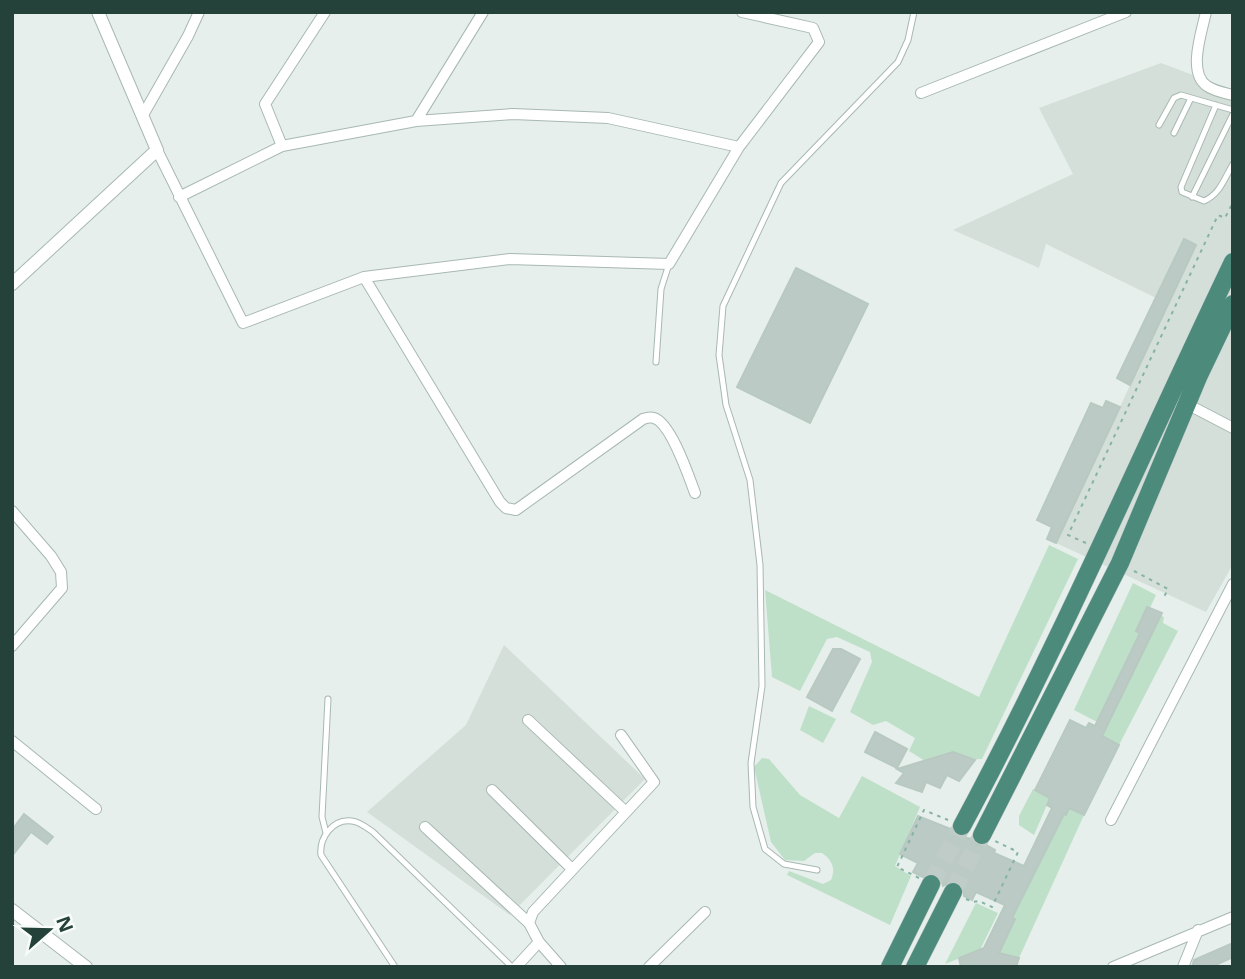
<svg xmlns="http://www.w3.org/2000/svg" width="1245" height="979" font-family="'Open Sans',sans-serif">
	<rect width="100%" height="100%" fill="#e6efeb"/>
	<!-- built -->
	<path fill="#d4dfda" d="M1161 63 1233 90V564L1206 612 1056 543 1196 245 1184 239 1156 298 1046 244 1039 268 953 230 1073 174 1039 108Z
		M504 645 645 779 510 915 367 812 466 725Z"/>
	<!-- green -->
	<path fill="#bfe0c8" d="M1049 545 1078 559 982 759 925 761 909 751 915 738 886 721 873 725 850 712 872 662 870 652 837 637 827 639 800 691 772 677 765 590 979 697Z
		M1133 583 1156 595 1150 608 1147 607 1136 631 1140 633 1097 722 1074 710Z
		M1161 616 1164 617 1163 623 1178 631 1119 745 1102 736Z
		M809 706 836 719 823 743 800 730Z
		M762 758 769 759 800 795 839 818 862 776 920 807 895 866 911 876 890 925 787 875 789 871 823 884 831 880C836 868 832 860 822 853H815L804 861 785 860 771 842 754 767Z
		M1033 789 1050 798 1034 835 1019 825V816Z
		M1069 808 1084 815 1019 958 994 952 1003 944 1015 919 1012 918 1064 814H1066Z
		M976 903 998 913 980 950 945 964Z"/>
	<!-- building -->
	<path fill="#bbcac4" stroke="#b8c9c2" stroke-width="2" d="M1184 239 1196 245 1130 385 1117 378Z
		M796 268 868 304 810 423 737 387Z
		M1106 401 1120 407 1056 543 1047 539 1052 527 1037 520 1091 403 1103 408Z
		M1147 607 1162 613 1102 736 1119 745 1084 815 1069 808 1066 815 1064 814 1012 918 1015 919 999 953 1019 958 1016 967H961L959 958 984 948 1005 905 976 892 972 900 964 896 963 886 959 882 952 881 943 886 941 878 935 874 930 873 923 877 913 872 918 863 900 854 918 816 951 829 957 836 972 839 977 845H986L995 850 994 853 1024 866 1052 808 1047 805 1050 798 1035 790 1070 720 1086 728 1089 723 1095 726 1140 633 1136 631Z
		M833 649H841L860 659 832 711 807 697Z
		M875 732 907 749 897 768 865 752Z
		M953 752 975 760 959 781 947 775 940 788 926 782 922 792 896 783 904 773 897 769Z
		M24 814 53 837 47 844 31 832 12 856V830Z
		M1233 943V957L1211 967H1192L1194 960Z"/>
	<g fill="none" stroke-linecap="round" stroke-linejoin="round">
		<!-- trunk-tunnel -->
		<path stroke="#bfccc8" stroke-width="18" stroke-dasharray="18 9" stroke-linecap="butt" d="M931 884 962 826
			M953 892 982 835"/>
		<!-- service casing -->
		<g stroke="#a8b8b2" stroke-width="7">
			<path id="service" d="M1216 105 1181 187 1182 192 1204 201C1220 194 1224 179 1233 164
				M1159 125 1174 98 1181 95 1233 110
				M1174 133 1191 98
				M1192 197 1233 114
				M656 362 661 289 669 264
				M326 833 322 817 328 699
				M817 870 784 864 765 849 753 807 751 763 762 686 760 565 750 480 726 405 719 355 723 306 781 183 898 62 908 40 914 12
				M395 967 321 855C319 838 333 818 352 821 360 822 366 827 373 832L512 967"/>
		</g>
		<!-- minor casing -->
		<g stroke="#a8b8b2" stroke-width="12">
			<path id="minor" d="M1206 12C1202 31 1187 73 1207 86 1214 91 1225 93 1233 95
				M921 93 1126 12
				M143 115 188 36 199 12
				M416 121 483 12
				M282 146 265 104 325 12
				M157 150 243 323 364 277 510 259 669 264 739 147 819 42 813 28 742 12
				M179 197 282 146 416 121 513 114 608 118 739 147
				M364 277 500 502 506 508 516 510 643 419C646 418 650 417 654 418 671 423 689 477 695 493
				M1187 404 1233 428
				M12 511 51 556 61 572 62 588 12 646
				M528 720 626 812
				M12 741 96 809
				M492 790 572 869
				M1111 820 1233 584
				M425 827 529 923
				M516 967 539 942
				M561 967 539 942 529 923 533 912 654 782 621 735
				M649 967 705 912
				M1113 967 1233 917
				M1183 967 1198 930"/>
		</g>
		<!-- tertiary casing -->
		<g stroke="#a8b8b2" stroke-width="14">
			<path id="tertiary" d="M12 284 157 150 98 12
				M12 910 86 967"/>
		</g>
		<!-- trunk casing -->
		<g stroke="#c2cac8" stroke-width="19">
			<path id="trunk" d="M962 826C1061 642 1143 450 1233 262
				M982 835 1120 563 1199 375 1233 304
				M890 967 931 884
				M915 967 953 892"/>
		</g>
		<!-- path -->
		<path stroke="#86b3a5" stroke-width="2" stroke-dasharray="3.5 5" stroke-linecap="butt" d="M1086 543 1068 535 1218 215 1225 218 1233 202
			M1134 571 1168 589 1164 597
			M919 878 897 867 924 810 948 820
			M966 899 973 902 979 901 992 907 1018 852 995 841"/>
		<!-- service -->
		<use href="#service" stroke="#fff" stroke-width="5"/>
		<!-- minor -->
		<use href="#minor" stroke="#fff" stroke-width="10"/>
		<!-- tertiary -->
		<use href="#tertiary" stroke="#fff" stroke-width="12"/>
		<!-- trunk -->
		<use href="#trunk" stroke="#4c8a7c" stroke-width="18"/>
	</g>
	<!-- border -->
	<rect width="1245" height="979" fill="none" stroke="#24423a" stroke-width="28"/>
	<!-- north arrow -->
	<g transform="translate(49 930) rotate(70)" stroke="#f7fbf9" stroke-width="5" paint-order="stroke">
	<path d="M0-5L12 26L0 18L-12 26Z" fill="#24423a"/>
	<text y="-10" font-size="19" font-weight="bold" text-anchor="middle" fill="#24423a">N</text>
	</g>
</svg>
